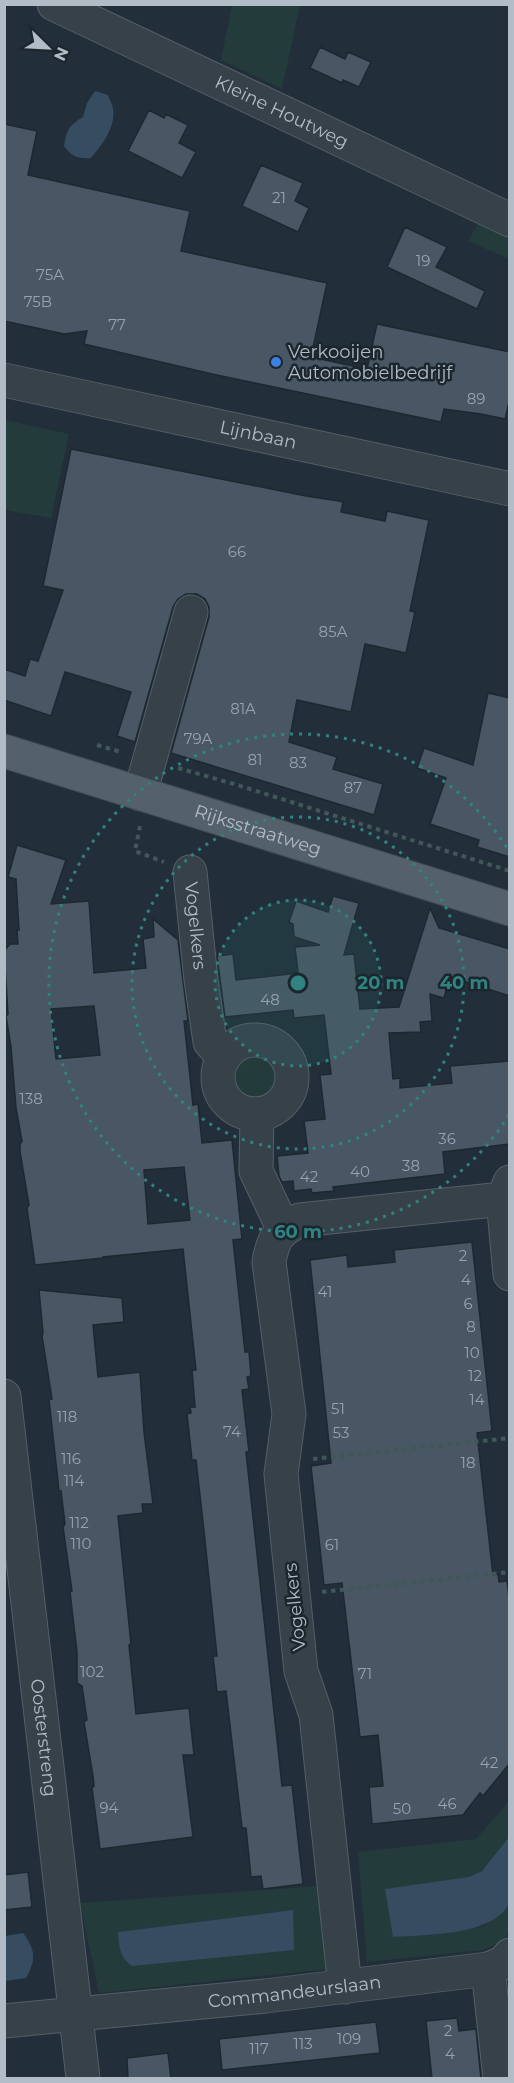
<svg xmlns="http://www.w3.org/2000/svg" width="514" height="2083" font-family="Montserrat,sans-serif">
	<rect width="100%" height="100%" fill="#222f3a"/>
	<!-- green -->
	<path fill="#243b3b" d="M232 5H300L282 89 221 60Z
		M483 215 509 228V259L468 241Z
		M5 420 69 434 51 518 5 510Z
		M234 1077a22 22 0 1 1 44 0a22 22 0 1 1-44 0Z
		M509 1801V1837L482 1871 469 1877 393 1937 434 1935 484 1926 498 1916 509 1902V1932L501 1942 483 1950 367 1962 358 1852 476 1839Z
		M321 1886 329 1969 99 1993 80 1903Z"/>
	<!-- water -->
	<path fill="#364d61" d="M95 91 108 95C109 99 113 105 113 109 116 127 102 145 91 158 78 159 71 156 64 146 66 131 70 124 83 117L87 103Z
		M509 1837C510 1848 512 1896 509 1903 495 1936 423 1935 393 1937L385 1889 469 1877 482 1871Z
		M293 1910 294 1950 132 1966C120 1958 119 1947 118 1932Z
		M23 1933C36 1950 36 1960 26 1978L5 1981V1936Z"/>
	<!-- building -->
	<path fill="#485763" stroke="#1d2831" stroke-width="1.5" fill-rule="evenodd" d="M320 47 345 59 348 52 371 62 359 87 343 80 342 83 310 68Z
		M149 110 164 118 166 114 188 125 179 143 196 152 182 178 128 151Z
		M4 124 37 131 28 175 190 211 181 251 327 283 311 357 367 369 377 324 510 352V398L505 419 481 414 444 409 441 422 212 374 84 344 87 331 64 334 4 321Z
		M261 165 303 183 295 201 309 208 298 232 242 206Z
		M405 227 447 247 436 267 485 291 477 309 387 267Z
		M71 449 306 496 339 501 343 502 341 512 385 521 387 511 429 520 410 611 415 612 406 653 365 644 351 712 297 700 289 742 337 757 333 769 383 784 374 815 171 753 209 617V607L205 599 197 594H186L178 599 173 607 135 742 117 736 131 692 65 672 51 716 4 700V669L25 676 30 659 38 661 63 590 43 586Z
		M488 693 510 698V857L477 847 479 840 430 824 446 778 417 768 424 748 473 765Z
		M17 845 66 860 51 904 89 901 94 973 146 968 143 939 154 937 153 919 178 940 188 1021H184L193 1105 198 1104 202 1143 232 1140 242 1239 233 1240 245 1352H249L251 1376 247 1377 249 1389 242 1390 249 1452H246L282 1786 292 1785 303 1884 263 1889 261 1876 251 1877 246 1828H242L226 1691 217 1692 213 1656H217L204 1531 196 1460H192L187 1414 191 1413 190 1407H195L192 1370H196L183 1249 103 1257V1258L35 1265 27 1208 29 1205 20 1152V1144L22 1141 16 1108 11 1047 6 1016 8 1014 4 951 10 944H18L17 930H19L16 879 8 877ZM94 1006 100 1055 56 1059 51 1009ZM184 1167 190 1220 148 1224 144 1170Z
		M333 896 359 903 344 955 354 954 360 1009 399 1007 430 908 439 928 510 949V996L450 977 444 998 430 994 432 1021 420 1022 421 1032 389 1033 393 1079 400 1078V1088L452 1083 450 1066 510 1061V1144L443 1152 445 1174 333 1187 334 1191 312 1193 311 1189 294 1191 293 1181 282 1182 279 1176 277 1156 308 1153 304 1121 325 1119 320 1075 331 1074 324 1015 294 1018 293 1010 225 1017 217 956 233 954 236 980 298 973 295 947 320 945 294 937 293 924 289 922 296 901 328 912Z
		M472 1242 492 1431 477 1433 493 1575 498 1574 499 1582 507 1581 510 1605V1763L483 1796 480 1793 463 1815 372 1824 369 1787 383 1786 378 1735 360 1737 342 1583 324 1585 311 1466 331 1463 310 1260 347 1255 348 1267 395 1262 394 1250Z
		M39 1290 122 1298 124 1322 93 1325 98 1377 140 1372 144 1432 153 1504H142L143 1513 118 1516 131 1644 129 1645 136 1714 189 1708 194 1755H183L193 1837 100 1849 92 1788 94 1786 93 1776 84 1722 87 1720 82 1686 77 1683V1652L70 1592 72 1591 63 1527 65 1524 61 1491H59L52 1427 49 1400 52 1399 42 1336 43 1333Z
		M28 1872 32 1907 4 1910V1875Z
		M457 2018 459 2031 476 2029 481 2079H432L426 2021Z
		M376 2022 380 2053 222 2070 219 2039Z
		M168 2053 171 2079H128L127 2058Z"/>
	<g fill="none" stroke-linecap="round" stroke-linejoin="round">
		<!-- minor casing -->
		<g stroke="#545f68" stroke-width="35">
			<g id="minor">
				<path id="s1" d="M54 4 510 220"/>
				<path id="s2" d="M4 380 510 489"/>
				<path d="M140 794 191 612"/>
				<path id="s3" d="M190 872 201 980 210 1042 224 1057"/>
				<circle cx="255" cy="1077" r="37"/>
				<path d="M257 1114 256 1171 283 1228"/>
				<path d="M503 1199 510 1274"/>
				<path id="s4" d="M4 1396 83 2078"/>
				<path d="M488 1969 500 2078"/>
				<path d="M345 1987 316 1715 301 1671 281 1474 289 1414 269 1262C273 1238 278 1231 300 1220L503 1199 510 1182"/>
				<path id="s5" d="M4 2021 265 1996 488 1969 503 1963 510 1955"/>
			</g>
		</g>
		<!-- major casing -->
		<g stroke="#3f4a53" stroke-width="35">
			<g id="major">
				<path id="s6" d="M4 751 510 909"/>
			</g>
		</g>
		<!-- path -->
		<path stroke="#425758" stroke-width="4" stroke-dasharray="4.5 4.5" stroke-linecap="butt" d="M97 745 121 752
			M178 768 234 784 510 871
			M140 826 135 851 164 862
			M313 1459 510 1438
			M322 1592 510 1572"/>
		<!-- minor -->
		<use href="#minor" stroke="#36414a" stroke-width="33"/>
		<!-- major -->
		<use href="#major" stroke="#54606a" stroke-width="33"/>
	</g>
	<!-- distance rings -->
	<circle cx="298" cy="983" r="83" fill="#2f8480" fill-opacity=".12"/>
	<g fill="none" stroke="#2f8480" stroke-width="3" stroke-dasharray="3 6">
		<circle cx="298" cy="983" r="83"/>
		<circle cx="298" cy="983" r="166"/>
		<path d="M509 1115A249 249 0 1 1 509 851"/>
	</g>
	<!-- markers -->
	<circle fill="#3f7fe0" stroke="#1b262f" stroke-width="2" cx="276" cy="362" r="6"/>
	<g text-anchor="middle" stroke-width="5" stroke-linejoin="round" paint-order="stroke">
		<!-- number labels -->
		<g font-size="15" fill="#97a3ad">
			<text x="279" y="203">21</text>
			<text x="423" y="266">19</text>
			<text x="50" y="280">75A</text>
			<text x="38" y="307">75B</text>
			<text x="117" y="330">77</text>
			<text x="476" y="404">89</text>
			<text x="237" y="557">66</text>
			<text x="333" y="637">85A</text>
			<text x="243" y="714">81A</text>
			<text x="198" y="744">79A</text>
			<text x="255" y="765">81</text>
			<text x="298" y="768">83</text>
			<text x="353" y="793">87</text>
			<text x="270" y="1005">48</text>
			<text x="31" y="1104">138</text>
			<text x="447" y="1144">36</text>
			<text x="411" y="1171">38</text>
			<text x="360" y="1177">40</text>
			<text x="309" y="1182">42</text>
			<text x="463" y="1261">2</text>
			<text x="466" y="1285">4</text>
			<text x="325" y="1297">41</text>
			<text x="468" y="1309">6</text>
			<text x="471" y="1332">8</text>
			<text x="472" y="1358">10</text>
			<text x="475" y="1381">12</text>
			<text x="477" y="1405">14</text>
			<text x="338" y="1414">51</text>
			<text x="67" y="1422">118</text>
			<text x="232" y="1437">74</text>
			<text x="341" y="1438">53</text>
			<text x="71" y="1464">116</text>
			<text x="468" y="1468">18</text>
			<text x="74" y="1486">114</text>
			<text x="79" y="1528">112</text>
			<text x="81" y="1549">110</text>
			<text x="332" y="1550">61</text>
			<text x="92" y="1677">102</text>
			<text x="365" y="1679">71</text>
			<text x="489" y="1768">42</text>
			<text x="447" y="1809">46</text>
			<text x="109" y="1813">94</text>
			<text x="402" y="1814">50</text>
			<text x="448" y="2036">2</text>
			<text x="349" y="2044">109</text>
			<text x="303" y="2049">113</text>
			<text x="259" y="2054">117</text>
			<text x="450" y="2059">4</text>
		</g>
		<!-- street labels -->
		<g font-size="18" fill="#b1bcc6" stroke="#1b262f">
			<text dy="6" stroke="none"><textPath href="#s1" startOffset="252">Kleine Houtweg</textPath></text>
			<text dy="6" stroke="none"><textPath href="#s2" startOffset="260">Lijnbaan</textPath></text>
			<text dy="6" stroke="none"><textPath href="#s6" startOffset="266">Rijksstraatweg</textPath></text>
			<text dy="6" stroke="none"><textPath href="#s3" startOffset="54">Vogelkers</textPath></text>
			<text transform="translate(295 1607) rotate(-96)" y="6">Vogelkers</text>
			<text dy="6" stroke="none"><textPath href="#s4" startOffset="344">Oosterstreng</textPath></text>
			<text dy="6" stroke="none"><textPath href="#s5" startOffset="292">Commandeurslaan</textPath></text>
		</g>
		<!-- poi labels -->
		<g font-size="18" fill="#b1bcc6" stroke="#1b262f" text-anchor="start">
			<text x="288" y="358">Verkooijen<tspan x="288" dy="21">Automobielbedrijf</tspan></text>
		</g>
	</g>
	<circle cx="298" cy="983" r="9" fill="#2f8480" stroke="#1b262f" stroke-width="3"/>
	<g font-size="18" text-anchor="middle" font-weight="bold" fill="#2f8480" stroke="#1b262f" stroke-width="5" stroke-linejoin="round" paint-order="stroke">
		<text x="381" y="989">20 m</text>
		<text x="464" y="989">40 m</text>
		<text x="298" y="1238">60 m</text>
	</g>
	<!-- border -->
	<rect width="514" height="2083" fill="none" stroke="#b1bcc6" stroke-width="12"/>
	<!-- north arrow -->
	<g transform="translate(48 48) rotate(114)" stroke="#1b262f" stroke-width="4.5" paint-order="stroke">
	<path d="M0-4.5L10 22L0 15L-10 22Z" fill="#b1bcc6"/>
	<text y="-9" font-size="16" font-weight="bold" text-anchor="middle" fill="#b1bcc6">N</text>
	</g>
</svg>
